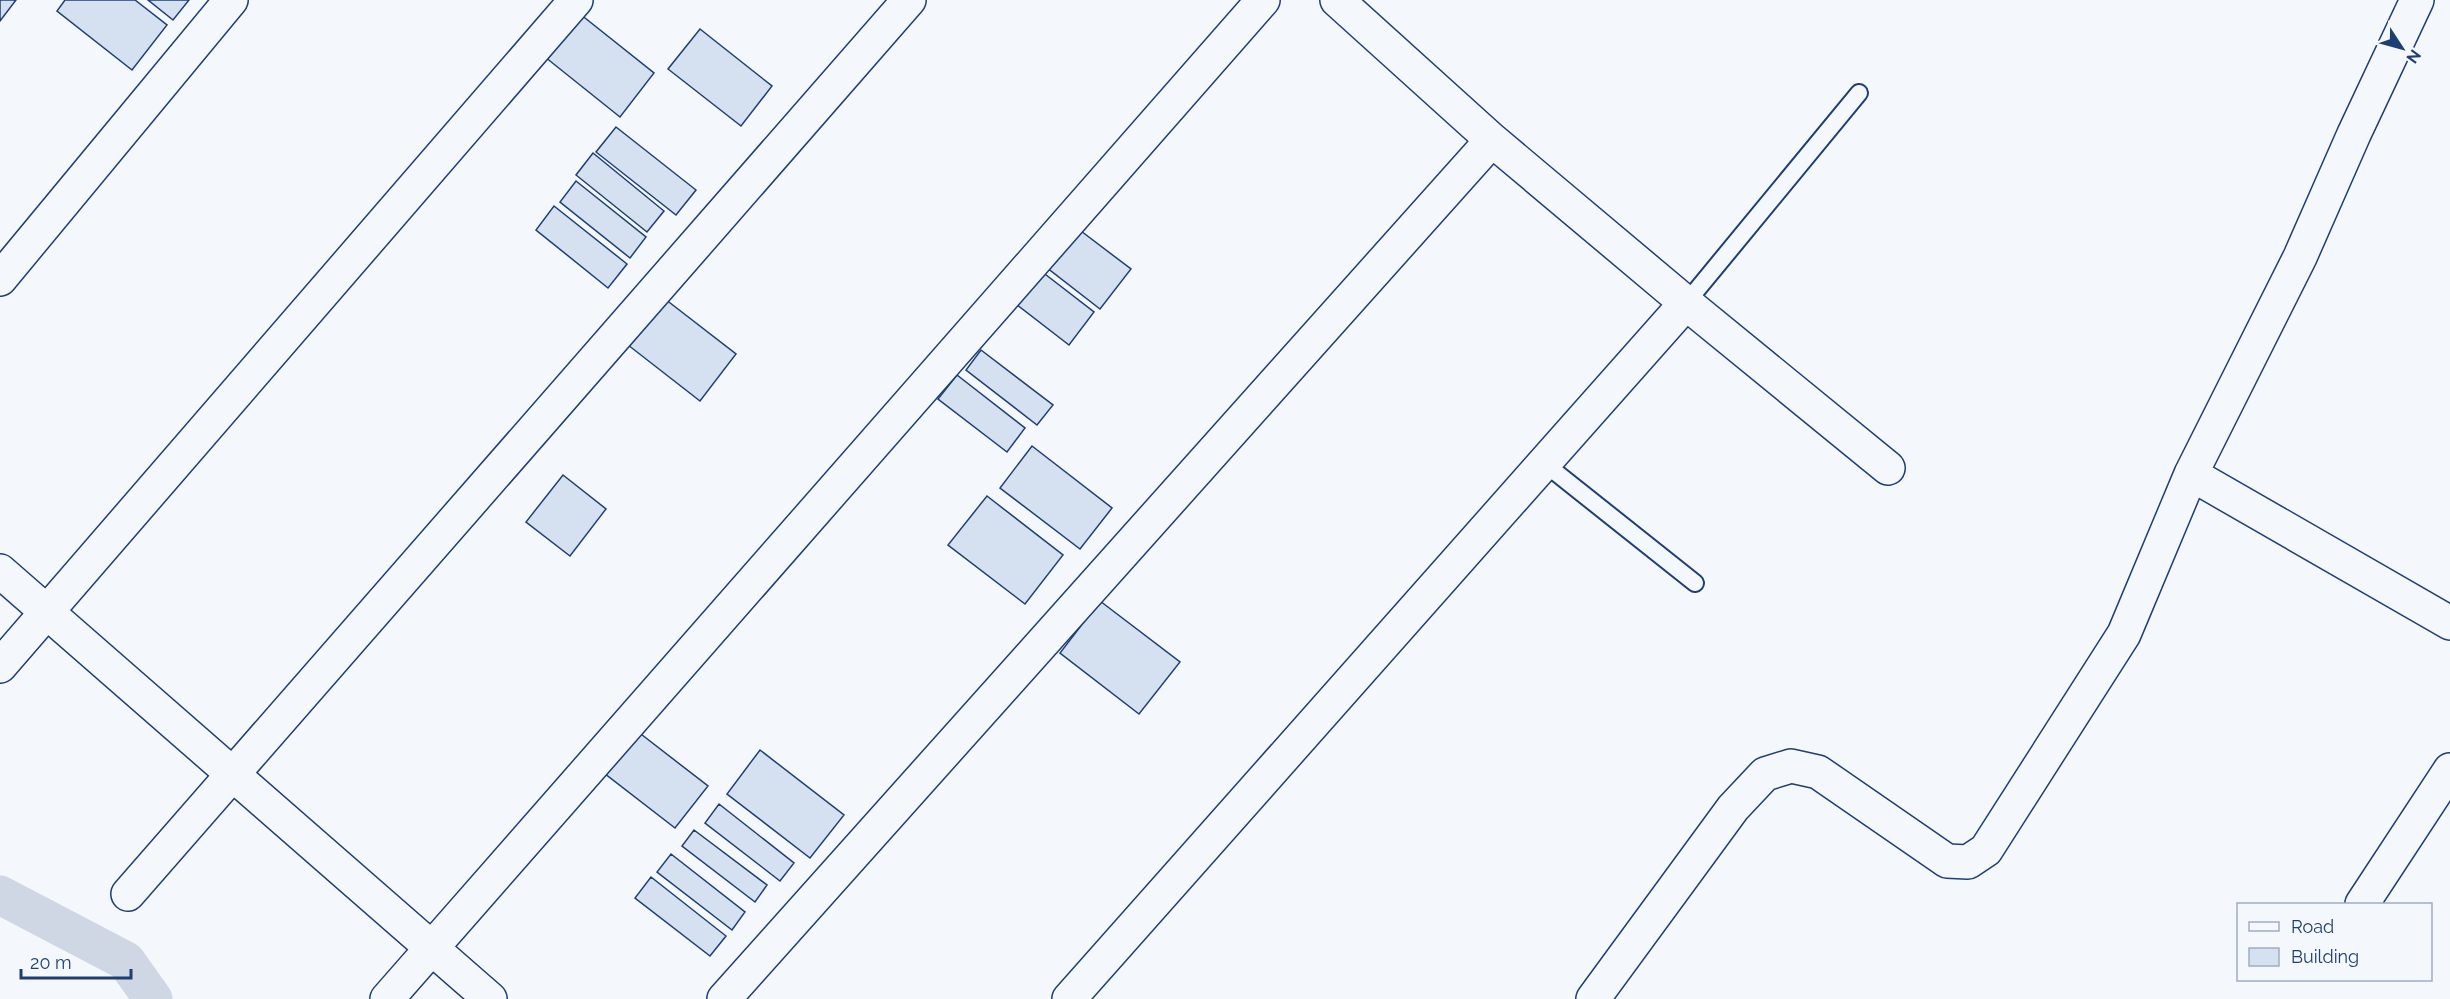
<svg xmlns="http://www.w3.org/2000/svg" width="2450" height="999" font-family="Raleway,sans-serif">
	<rect width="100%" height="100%" fill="#f4f7fb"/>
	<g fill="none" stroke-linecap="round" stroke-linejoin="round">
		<!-- canal -->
		<path stroke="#cfd7e4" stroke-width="39" d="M0 895 126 961 153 999"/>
	</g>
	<!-- building -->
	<path fill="#d5e0f0" stroke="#1d3f73" stroke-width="1.5" d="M0 0H16L0 21Z
		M65 0H135L167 25 132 70 57 11Z
		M148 0H189L173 20Z
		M580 14 654 73 620 117 545 57Z
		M700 29 772 86 741 126 668 69Z
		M616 127 696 190 676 215 596 152Z
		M593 153 664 211 647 232 576 175Z
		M576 181 646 237 630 258 560 202Z
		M554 206 627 264 608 288 536 230Z
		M1077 228 1131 269 1100 309 1046 267Z
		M1041 271 1094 312 1069 345 1016 304Z
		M665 299 736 354 700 401 628 345Z
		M981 350 1053 405 1037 425 966 370Z
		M957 375 1025 428 1007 452 938 399Z
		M1032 446 1112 508 1080 549 1000 488Z
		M563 475 606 509 570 556 526 522Z
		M987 496 1063 555 1025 604 948 545Z
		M1100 601 1180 662 1139 714 1060 653Z
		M637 731 708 786 675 828 604 773Z
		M760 750 844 815 810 858 727 794Z
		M719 804 794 863 780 881 705 823Z
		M694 830 767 885 755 902 682 846Z
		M671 854 745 912 732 930 657 872Z
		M651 877 726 936 710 956 635 898Z"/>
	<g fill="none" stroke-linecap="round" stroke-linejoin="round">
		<!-- service casing -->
		<g stroke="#1d3f73" stroke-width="20">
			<path id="service" d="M1686 303 1859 93
				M1544 463 1695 583"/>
		</g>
		<!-- minor casing -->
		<g stroke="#1d3f73" stroke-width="36">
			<path id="minor" d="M1337 0 1492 140 1686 303 1888 468
				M0 279 231 0
				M2191 474 2450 623
				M0 666 576 0
				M128 894 909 0
				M2362 904 2450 770
				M387 999 1263 0
				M724 999 1492 140
				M1069 999 1686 303
				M1593 999 1733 808 1765 774 1791 766 1818 772 1947 861 1968 862 1986 850 2124 634 2191 474 2300 257 2354 134 2417 0"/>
		</g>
		<!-- tertiary casing -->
		<g stroke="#1d3f73" stroke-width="36">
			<path id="tertiary" d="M0 571 490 999"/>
		</g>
		<!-- service -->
		<use href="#service" stroke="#f4f7fb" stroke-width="16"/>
		<!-- minor -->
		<use href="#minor" stroke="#f4f7fb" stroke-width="33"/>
		<!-- tertiary -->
		<use href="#tertiary" stroke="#f4f7fb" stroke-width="33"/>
	</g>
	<!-- legend -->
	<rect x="2237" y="903" width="195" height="78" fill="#f4f7fb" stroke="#9eadc5" stroke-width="1.5"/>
	<rect x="2249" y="922" width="30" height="9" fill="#f4f7fb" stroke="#9eadc5" stroke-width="1.5"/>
	<text x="2291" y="933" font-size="18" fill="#1d3f73">Road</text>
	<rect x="2249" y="948" width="30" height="18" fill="#d5e0f0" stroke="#9eadc5" stroke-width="1.5"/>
	<text x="2291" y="963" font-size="18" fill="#1d3f73">Building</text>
	<!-- north arrow -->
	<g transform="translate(2402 48) rotate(126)" stroke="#f4f7fb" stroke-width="4.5" paint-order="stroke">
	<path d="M0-4.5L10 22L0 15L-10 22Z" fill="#1d3f73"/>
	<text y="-9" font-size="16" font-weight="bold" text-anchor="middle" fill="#1d3f73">N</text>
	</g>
	<!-- scale -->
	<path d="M21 969v9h110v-9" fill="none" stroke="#1d3f73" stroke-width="3"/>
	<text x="30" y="969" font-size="18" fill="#1d3f73" stroke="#f4f7fb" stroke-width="4.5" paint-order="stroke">20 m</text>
</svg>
